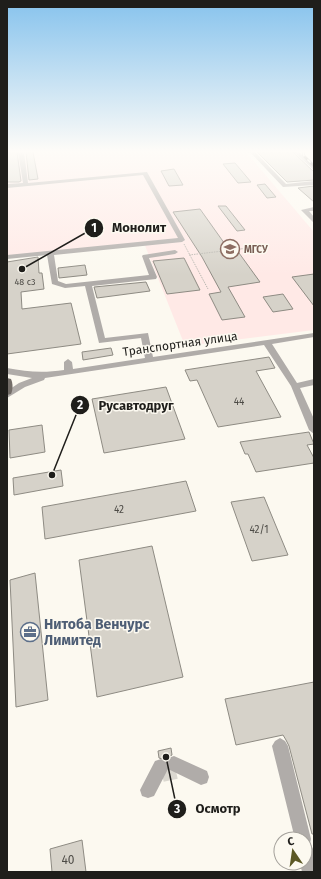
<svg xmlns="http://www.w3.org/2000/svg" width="321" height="879" font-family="'Fira Sans',sans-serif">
	<rect width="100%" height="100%" fill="#fcf9f0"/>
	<!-- education -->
	<path fill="#ffe9e6" d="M7 152H246L314 232V330L185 346 144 243 7 256Z"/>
	<!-- building -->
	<path fill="#d6d2c9" stroke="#8e8b83" d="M7 152H17L21 181 19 182H7Z
		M26 152H33L38 179 29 180Z
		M257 152H293L314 172V180L287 182Z
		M235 163 251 182 238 183 223 164Z
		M174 169 183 185 169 186 161 171Z
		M265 184 276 197 267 198 257 185Z
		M314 186V202L298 188Z
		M218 206H226L245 230 237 231Z
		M200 209 232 254 239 253 260 282 228 287 245 317 222 320 209 294 221 292 202 257 173 212Z
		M38 257 39 273H42L44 289 21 292 22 309 71 303 81 344 7 354V262Z
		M184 258 200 290 167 294 153 261Z
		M85 265 87 275 59 278 58 268Z
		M314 274V306L292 277Z
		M146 282 150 291 97 298 94 287Z
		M283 294 293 309 273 312 263 297Z
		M111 348 113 355 83 360 82 352Z
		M269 357 275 368 256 371 281 417 218 427 197 380 190 381 185 370Z
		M166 387 185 439 104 453 92 399Z
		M42 425 45 452 10 458 9 430Z
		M309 432 314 444 307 445 314 458V463L256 472 248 454H245L240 442Z
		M61 470 63 486 14 495 13 478Z
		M186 481 196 511 45 539 42 507Z
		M264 497 288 555 252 561 231 502Z
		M152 546 183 677 97 697 79 560Z
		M35 573 48 700 16 707 10 580Z
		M314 682V834H312L289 746 286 740 283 735 236 745 225 699Z
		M171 748 172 755 168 757 166 760 159 758 158 751Z
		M82 840 86 872H52L50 849Z"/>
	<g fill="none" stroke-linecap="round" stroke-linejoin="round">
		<!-- minor-tunnel -->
		<path stroke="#dbd8d0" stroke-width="16" stroke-dasharray="16 8" stroke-linecap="butt" d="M162 774 176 771"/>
		<!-- path -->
		<path stroke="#b8b6af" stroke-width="1" stroke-dasharray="1.5 1" stroke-linecap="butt" d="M184 244 208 289
			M189 255 257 247"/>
		<!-- minor -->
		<path fill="#b0aca9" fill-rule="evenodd" d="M18 152H24L28 183 147 172 185 240 182 242 54 255 58 281 66 284 149 275 142 256 143 255 175 250 178 252 175 254 149 258 157 277 156 279 92 286 105 338 148 333 153 357 314 333V337L272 344 297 383 314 379V385L300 388 314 419V434L309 430 291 386 264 345 45 378 44 380 25 387 7 398V391L19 383 32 378 7 374V368C27 372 44 373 64 370V362L68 359 72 362 73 369 145 358 141 338 99 343 85 286 65 288 52 284 47 255 7 259V255L178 238 143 175 7 188V184L23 183Z
			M250 152H255L286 184 314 181V185L283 187Z
			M294 152H299L314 165V170Z
			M314 207V211H309L314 217V223L301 210Z
			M280 738 285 741 288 746 311 839 310 843 314 851V872H302L300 863H305V839H295L272 746 275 741Z
			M174 756 207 771 209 777 207 783 201 785 168 769 154 796 148 798 142 796 140 790 155 761 161 759 167 762 168 758Z"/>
		<!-- major -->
		<path fill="#736d68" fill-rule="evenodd" d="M7 378 11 379C13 383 13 390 11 394L7 395Z"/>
		<!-- rail casing -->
		<g stroke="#4d4c48" stroke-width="2.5">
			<path id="rail" d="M303 152 304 156 314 166"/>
		</g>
		<!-- rail -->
		<use href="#rail" stroke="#fcf9f0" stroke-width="1.5" stroke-dasharray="4.5" stroke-linecap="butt"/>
	</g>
	<!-- sky -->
	<linearGradient id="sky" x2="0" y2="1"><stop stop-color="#87c3ed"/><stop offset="0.55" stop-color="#fefcf8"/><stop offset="1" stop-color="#fefcf8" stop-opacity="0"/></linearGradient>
	<rect width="321" height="275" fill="url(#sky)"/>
	<!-- icons -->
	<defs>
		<g id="university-ring" transform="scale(1)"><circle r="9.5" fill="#fcf9f0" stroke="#8d6e63" stroke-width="1.5"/><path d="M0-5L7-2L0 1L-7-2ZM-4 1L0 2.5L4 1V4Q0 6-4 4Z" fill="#8d6e63"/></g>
		<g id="office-ring" transform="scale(1)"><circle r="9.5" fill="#fcf9f0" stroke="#5c6f8a" stroke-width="1.5"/><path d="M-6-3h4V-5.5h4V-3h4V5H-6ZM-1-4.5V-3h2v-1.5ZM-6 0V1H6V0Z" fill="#5c6f8a"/></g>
	</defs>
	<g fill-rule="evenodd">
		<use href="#university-ring" x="230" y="249"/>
		<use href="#office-ring" x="30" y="632"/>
	</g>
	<g text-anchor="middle" stroke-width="3" stroke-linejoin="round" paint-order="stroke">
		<!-- far-number labels -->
		<g font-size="9" fill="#4d4b46">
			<text x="25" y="285">48 с3</text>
		</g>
		<!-- far-education labels -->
		<g font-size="10" font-weight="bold" fill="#785e54" stroke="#fcf9f0" text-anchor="start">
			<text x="244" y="253">МГСУ</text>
		</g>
		<!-- number labels -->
		<g font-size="10" fill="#4d4b46">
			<text x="239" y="405">44</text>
			<text x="119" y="513">42</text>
			<text x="259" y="533">42/1</text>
		</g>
		<!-- street labels -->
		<g font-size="12" fill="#1f1e1b" stroke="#fcf9f0">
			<text transform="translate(180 344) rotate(-8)" y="4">Транспортная улица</text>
		</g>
		<!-- near-number labels -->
		<g font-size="12" fill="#4d4b46">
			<text x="68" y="864">40</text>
		</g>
		<!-- near-service labels -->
		<g font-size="14" font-weight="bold" fill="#4e5e75" stroke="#fcf9f0" text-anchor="start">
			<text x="44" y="629">Нитоба Венчурс<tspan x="44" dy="16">Лимитед</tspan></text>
		</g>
	</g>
	<!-- callouts -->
	<path fill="none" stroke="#1f1e1b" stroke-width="1.5" d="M22 269L94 228M52 475L80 405M166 757L177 809"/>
	<g fill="#1f1e1b" stroke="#fcf9f0" stroke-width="1.5">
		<circle cx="22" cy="269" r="4"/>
		<circle cx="52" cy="475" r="4"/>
		<circle cx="166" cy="757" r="4"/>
		<circle cx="94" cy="228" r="10"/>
		<circle cx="80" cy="405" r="10"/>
		<circle cx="177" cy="809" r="10"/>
	</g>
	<g font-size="12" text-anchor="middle" font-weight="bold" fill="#fff">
		<text x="94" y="232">1</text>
		<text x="80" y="409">2</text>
		<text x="177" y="813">3</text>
	</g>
	<g font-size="13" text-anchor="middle" font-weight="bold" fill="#1f1e1b" stroke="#fcf9f0" stroke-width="3" stroke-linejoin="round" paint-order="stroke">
		<text x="139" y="232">Монолит</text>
		<text x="136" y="410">Русавтодруг</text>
		<text x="218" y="813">Осмотр</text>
	</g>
	<!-- border -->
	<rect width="321" height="879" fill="none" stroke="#1f1e1b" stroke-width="16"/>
	<!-- north arrow -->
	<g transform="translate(293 851) rotate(347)"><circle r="19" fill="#fcf9f0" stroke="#a4a19b"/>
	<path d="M0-3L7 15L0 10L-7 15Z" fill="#5c5825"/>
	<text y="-6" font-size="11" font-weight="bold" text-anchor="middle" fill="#1f1e1b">С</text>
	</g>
</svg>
